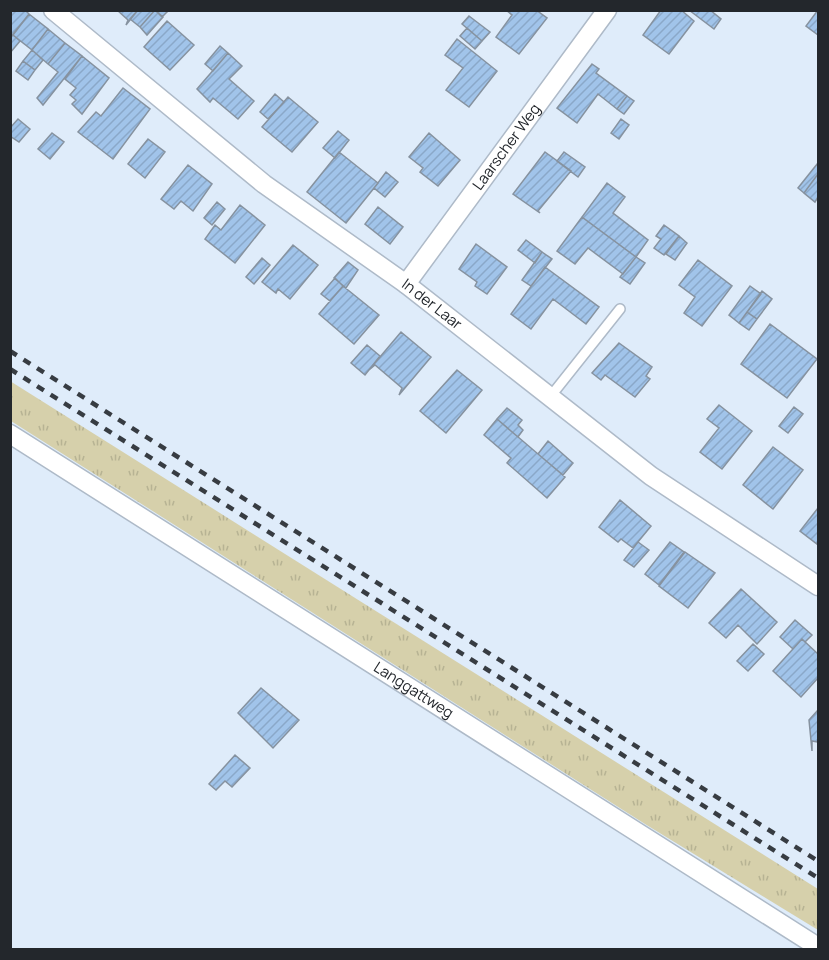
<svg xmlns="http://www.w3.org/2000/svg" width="829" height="960" font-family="Manrope,sans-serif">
	<defs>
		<pattern id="grass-tufts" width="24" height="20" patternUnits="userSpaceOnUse" patternTransform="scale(1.5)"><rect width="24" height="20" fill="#d6d0ab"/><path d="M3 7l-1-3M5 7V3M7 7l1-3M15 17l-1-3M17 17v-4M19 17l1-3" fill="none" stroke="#b7b393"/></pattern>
		<pattern id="building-hatch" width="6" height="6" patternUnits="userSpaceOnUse" patternTransform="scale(1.5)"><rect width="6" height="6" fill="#a1c4ea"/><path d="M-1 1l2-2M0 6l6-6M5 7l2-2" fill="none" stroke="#8aa8c9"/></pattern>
	</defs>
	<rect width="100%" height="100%" fill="#dfecfa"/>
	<!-- grass -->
	<path fill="url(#grass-tufts)" d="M10 381 818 889V930L645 824 11 421Z"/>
	<!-- building -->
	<path fill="url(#building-hatch)" stroke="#86929f" stroke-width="1.5" d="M10 10H25L29 14 10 38Z
		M117 10H138L126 25 128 20Z
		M138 10H155L140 27 130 19Z
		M155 10 163 17 147 35 140 27Z
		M155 10H169L162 17Z
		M506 10H536L547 18 519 54 496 37 512 15Z
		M661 10H681L694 21 669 54 643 35Z
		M689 10H710L721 19 714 29Z
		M818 10V35L806 26Z
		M29 14 48 29 32 50 13 35Z
		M469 16 490 32 482 41 462 24Z
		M167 21 194 45 170 70 144 47Z
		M467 28 482 41 475 49 460 36Z
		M48 29 65 43 48 64 32 50Z
		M13 35 20 41 10 53V38Z
		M457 39 497 71 469 107 446 90 463 68 445 55Z
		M65 43 82 56 43 105 37 98 58 72 48 64Z
		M220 46 228 53 213 71 205 64Z
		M32 50 43 60 35 70 23 61Z
		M228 53 242 66 229 79 254 101 238 119 213 98 210 102 197 89Z
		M82 56 109 78 82 114 72 104 76 100 70 95 76 88 65 79Z
		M23 61 35 70 28 80 16 71Z
		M592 64 599 69 596 73 627 96 617 109 598 94 577 123 557 108Z
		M123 88 150 109 113 159 78 132 96 112 101 116Z
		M275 94 284 102 268 119 260 112Z
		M627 96 634 101 624 114 617 109Z
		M288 97 318 122 292 152 262 127Z
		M18 119 30 129 19 142 10 136V128Z
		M621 119 629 125 619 139 611 133Z
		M338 131 349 140 335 158 323 148Z
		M52 133 64 142 50 159 38 149Z
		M429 133 460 160 438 186 420 172 423 168 409 157Z
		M148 139 165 152 145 178 128 164Z
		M339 152 378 183 346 223 307 192Z
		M545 152 571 171 538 211 540 213 513 194Z
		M564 152 585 167 578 177 557 161Z
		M818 163V174L804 193 798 188Z
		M188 165 212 184 193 211 181 201 174 209 161 199Z
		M386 172 398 182 385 197 374 188Z
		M818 174V197L815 202 804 193Z
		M607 183 625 197 613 213 648 240 636 257 582 217Z
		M217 202 225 209 212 225 204 218Z
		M240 205 265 225 235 263 205 239 215 225 221 230Z
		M378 207 403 227 390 244 365 224Z
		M582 217 636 257 623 274 588 248 575 264 557 251Z
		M664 225 679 236 664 255 654 248 661 239 656 236Z
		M679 236 687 243 675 260 666 254Z
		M526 240 542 252 535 263 518 250Z
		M476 244 507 267 487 294 475 286 477 282 459 269Z
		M293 245 318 265 290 299 278 289 276 293 262 282Z
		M542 252 552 259 531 286 522 280Z
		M636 257 645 263 630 284 620 277Z
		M262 258 270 265 254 284 246 277Z
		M698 260 732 286 702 326 684 313 695 297 679 285Z
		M348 262 358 270 346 288 334 278Z
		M545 267 599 307 586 324 553 299 531 329 511 314Z
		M335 278 343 286 330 301 321 294Z
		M343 286 379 315 354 344 319 314Z
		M750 286 761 294 739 323 729 315Z
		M762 291 772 299 757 319 747 312Z
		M747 312 757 319 749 330 739 323Z
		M770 324 817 359 787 398 741 364Z
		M401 332 431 357 399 395 402 388 375 365 369 370Z
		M619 343 652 367 646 376 650 379 635 397 605 375 601 380 592 373Z
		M367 345 380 356 365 375 351 363Z
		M457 370 482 390 446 433 420 411Z
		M719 405 752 431 722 469 700 452 719 428 707 419Z
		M794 407 803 414 788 433 779 426Z
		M507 408 522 420 518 425 523 430 518 437 497 419Z
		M497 419 565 477 547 498 507 463 511 458 484 435Z
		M548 441 573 463 563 475 538 454Z
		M773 447 803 470 773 509 743 485Z
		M620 500 651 526 633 548 621 539 618 542 599 527Z
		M818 508V542L817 544 800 531Z
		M638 542 649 550 634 567 624 560Z
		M670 542 684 552 659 585 645 574Z
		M685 552 715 573 688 608 659 586Z
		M741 589 777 622 757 644 738 625 726 638 709 623Z
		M795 620 812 635 805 642 802 639 793 649 780 637Z
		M802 639 818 654V678L801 697 773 671Z
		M753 644 764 654 748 671 737 661Z
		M261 688 299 720 273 748 238 713Z
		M818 710V742L812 741V751L809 720Z
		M235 755 250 768 232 787 225 781 216 790 209 784Z"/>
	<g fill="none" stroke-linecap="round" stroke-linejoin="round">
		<!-- service casing -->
		<g stroke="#aebac8" stroke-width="12">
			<path id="service" d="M550 397 620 309"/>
		</g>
		<!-- minor casing -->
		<g stroke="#aebac8" stroke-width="21">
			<g id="minor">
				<path id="s1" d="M53 10 264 184 406 284 651 476 818 586"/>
				<path id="s2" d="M406 284 607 10"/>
				<path id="s3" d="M10 434 818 947"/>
			</g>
		</g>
		<!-- service -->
		<use href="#service" stroke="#fff" stroke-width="9"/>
		<!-- minor -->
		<use href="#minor" stroke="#fff" stroke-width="18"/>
		<!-- rail -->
		<path stroke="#373c42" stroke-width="4.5" stroke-dasharray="8 8" stroke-linecap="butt" d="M10 351 818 861
			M10 369 818 878"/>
	</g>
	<g text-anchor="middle" stroke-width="5" stroke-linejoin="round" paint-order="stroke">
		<!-- street labels -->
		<g font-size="15" fill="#23272c" stroke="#f3f9fe">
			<text dy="5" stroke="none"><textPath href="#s2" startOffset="170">Laarscher Weg</textPath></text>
			<text dy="5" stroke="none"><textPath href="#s1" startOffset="480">In der Laar</textPath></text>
			<text dy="5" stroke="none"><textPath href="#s3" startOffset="478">Langgattweg</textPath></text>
		</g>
	</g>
	<!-- border -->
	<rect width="829" height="960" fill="none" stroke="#23272c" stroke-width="24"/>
</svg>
